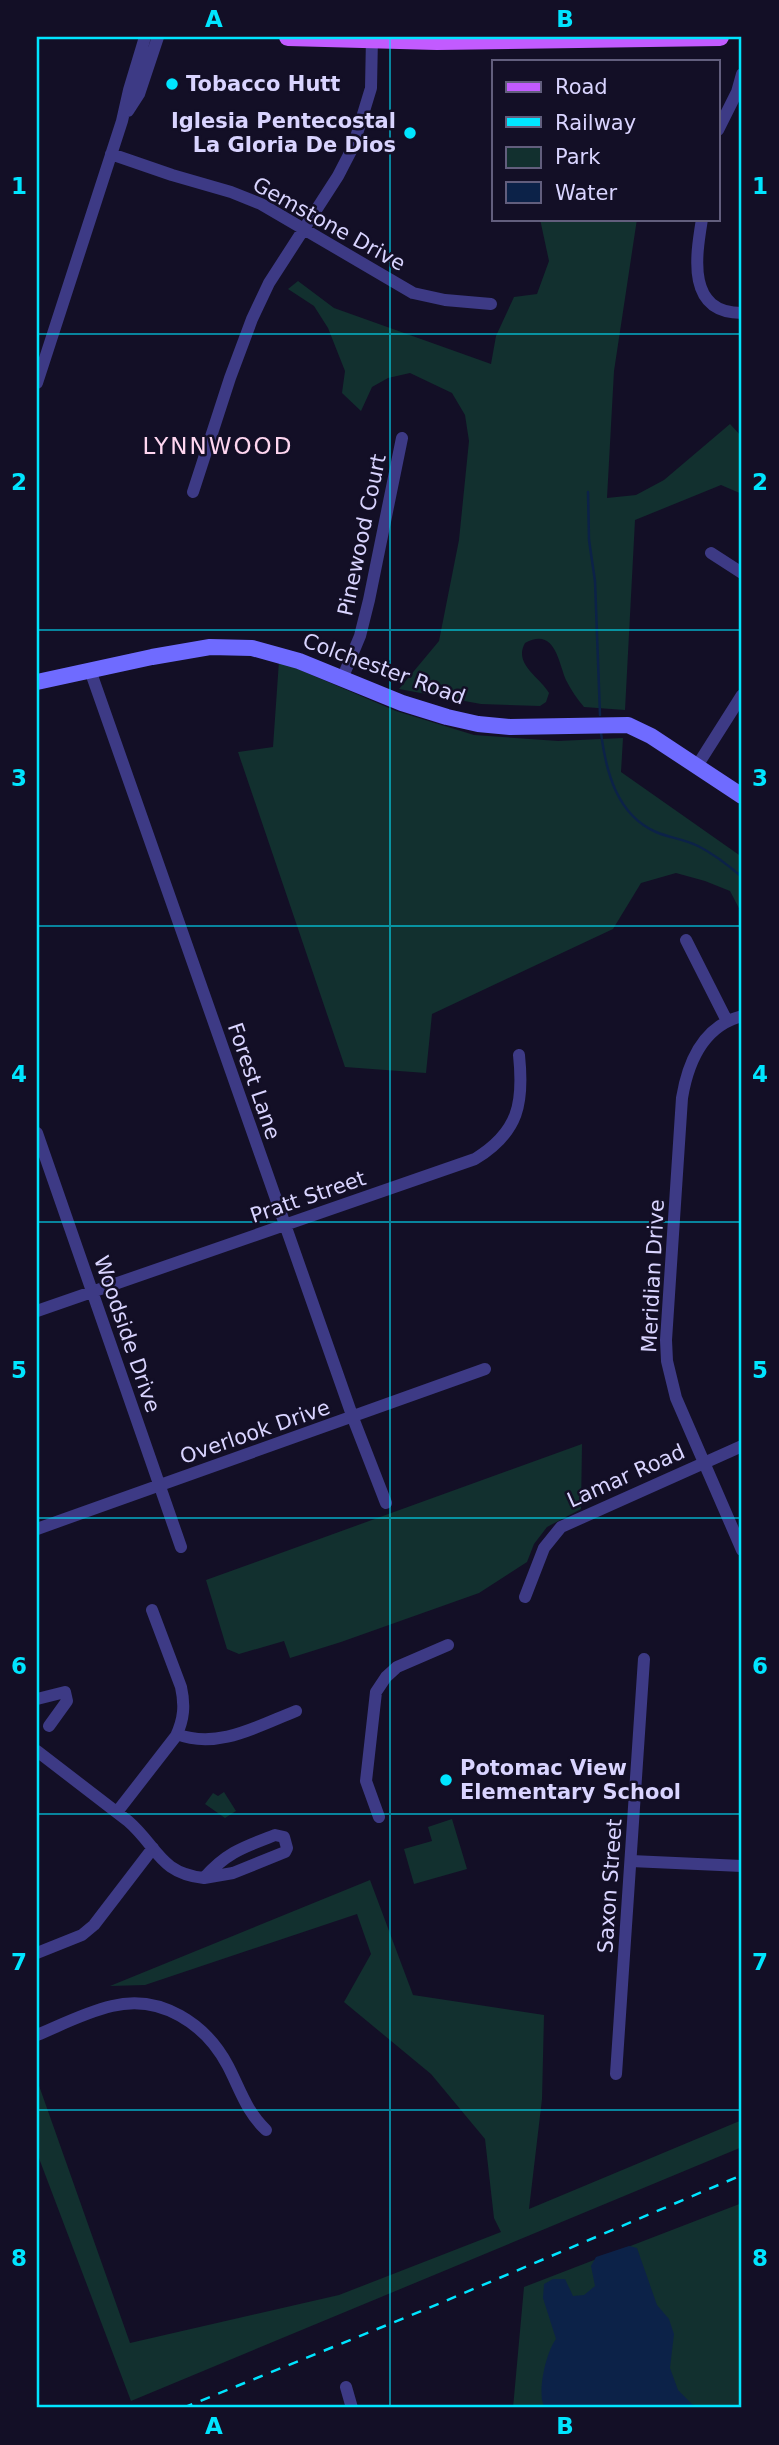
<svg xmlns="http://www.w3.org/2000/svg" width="779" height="2445" font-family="'DejaVu Sans',sans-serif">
	<rect width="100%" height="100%" fill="#130f26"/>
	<!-- green -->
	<path fill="#12302f" d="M540 219H637L614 371 607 498 636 495 664 480 730 424 742 437V494L721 485 635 520 625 710 584 707C577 699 571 690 566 680 558 661 555 627 525 643 513 664 540 677 549 693L546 702 540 706 481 704 399 689 439 641 459 540 469 441 465 415 452 393 410 373 388 378 372 387 361 411 342 393 345 371 328 328 314 306 288 289 298 281 334 308 491 364 496 336 514 297 537 294 549 261Z
		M279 661 396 711 474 735 558 741 623 738 621 772 742 857V914L730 891 705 881 676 873 641 883 613 929 432 1014 426 1073 345 1067 238 752 273 747Z
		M582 1444 581 1509 547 1527 534 1544 527 1562 479 1593 341 1642 290 1658 284 1641 239 1654 227 1649 206 1580Z
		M224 1792 236 1811 225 1818 205 1804 213 1793 218 1796Z
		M452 1819 467 1869 414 1884 404 1849 432 1841 428 1827Z
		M370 1880 413 1995 544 2015 542 2099 529 2209 742 2120V2147L131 2401 37 2153V2080L130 2343 339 2295 501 2232 494 2218 485 2139 431 2074 344 2002 371 1954 357 1914 145 1985 110 1986Z
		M742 2203V2408H513L524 2287Z"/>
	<!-- water -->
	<path fill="#0c2248" d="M629 2246 637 2248 657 2305 669 2319 674 2334 670 2368 678 2390 692 2404 703 2408H545C536 2395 546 2352 556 2339L543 2298 544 2284 553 2279H565L573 2296 584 2295 595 2286 591 2266 596 2257Z"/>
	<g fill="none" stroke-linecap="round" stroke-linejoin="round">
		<!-- stream -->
		<path stroke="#0c2248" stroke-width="2.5" d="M588 492 589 540 595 581 600 715
			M601 733C606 772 617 815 656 832 670 838 684 839 698 846 714 854 728 865 742 877"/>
		<!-- street -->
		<path stroke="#3d3a85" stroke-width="12" d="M128 111 139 94 158 37
			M718 130 737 92 742 74
			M111 154 172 175 231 192 261 204 413 293 445 300 491 304
			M702 219C696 256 686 313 742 313
			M37 383 122 121 129 90 145 37
			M193 492 230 378 252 319 269 283 338 176 353 147 371 88 372 37
			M711 553 742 573
			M90 670 353 1418 386 1503
			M342 679 360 636 369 600 402 438
			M697 766 742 695
			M686 940 727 1021
			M742 1016C703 1026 688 1062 682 1098L666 1340 667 1361 676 1398 742 1550
			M37 1133 181 1547
			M37 1311 475 1159C519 1132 524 1103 519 1055
			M37 1529 485 1369
			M525 1597 544 1548 561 1527 742 1446
			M37 1699 65 1692 67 1701 49 1726
			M177 1734C217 1750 258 1726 296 1711
			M37 1751 128 1821C158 1847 159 1873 204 1878
			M117 1812 176 1736C184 1719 185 1705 181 1687L152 1610
			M379 1817 366 1781 376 1692 386 1677 397 1667 448 1645
			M275 1835 284 1837 287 1848 285 1852 233 1873 204 1878C227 1852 244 1847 275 1835Z
			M631 1861 742 1866
			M37 1953 82 1935 94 1925 153 1848
			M37 2035C61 2025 86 2012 112 2006 161 1994 206 2024 228 2066 240 2089 246 2111 266 2130
			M616 2074 644 1659
			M346 2387 352 2408"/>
		<!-- secondary -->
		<path stroke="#6f6bff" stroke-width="16" d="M37 682 152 657 210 647 252 648 299 661 402 703 447 717 478 724 510 727 628 725 651 736 742 796"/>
		<!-- primary -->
		<path stroke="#c25bff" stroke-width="18" d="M288 37 437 41 720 37"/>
		<!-- rail -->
		<path stroke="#00e5ff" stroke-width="2.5" stroke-dasharray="10 9" stroke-linecap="butt" d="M183 2408 424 2310 742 2175"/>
	</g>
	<!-- grid -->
	<path fill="none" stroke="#00e5ff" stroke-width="2" stroke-opacity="0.55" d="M390 37V2408M37 334H742M37 630H742M37 926H742M37 1222H742M37 1518H742M37 1814H742M37 2110H742"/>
	<!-- markers -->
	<g fill="#00e5ff" stroke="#130f26" stroke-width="2.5">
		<circle cx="172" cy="84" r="7"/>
		<circle cx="410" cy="133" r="7"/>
		<circle cx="446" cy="1780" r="7"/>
	</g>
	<g text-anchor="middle" stroke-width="5" stroke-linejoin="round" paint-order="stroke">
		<!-- poi labels -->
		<g font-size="21" font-weight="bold" fill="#d9d4ff" stroke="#130f26" text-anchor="start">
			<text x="186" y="91">Tobacco Hutt</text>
			<text x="396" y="128" text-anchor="end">Iglesia Pentecostal<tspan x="396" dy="24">La Gloria De Dios</tspan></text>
			<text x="460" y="1775">Potomac View<tspan x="460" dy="24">Elementary School</tspan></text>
		</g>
		<!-- street labels -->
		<g font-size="21" fill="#d9d4ff" stroke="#130f26">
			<text transform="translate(329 224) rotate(29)" y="7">Gemstone Drive</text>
			<text transform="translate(362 535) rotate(-78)" y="7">Pinewood Court</text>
			<text transform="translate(384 669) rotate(20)" y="7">Colchester Road</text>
			<text transform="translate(254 1081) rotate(71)" y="7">Forest Lane</text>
			<text transform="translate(308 1197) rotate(-19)" y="7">Pratt Street</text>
			<text transform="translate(653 1276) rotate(-87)" y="7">Meridian Drive</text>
			<text transform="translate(127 1334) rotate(71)" y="7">Woodside Drive</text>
			<text transform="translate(255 1432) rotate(-19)" y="7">Overlook Drive</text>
			<text transform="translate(626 1476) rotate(-24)" y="7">Lamar Road</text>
			<text transform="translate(610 1886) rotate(-86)" y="7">Saxon Street</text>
		</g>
		<!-- neighbourhood labels -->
		<g font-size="23" letter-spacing="2" fill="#ffd6f0" stroke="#130f26">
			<text x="218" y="454">LYNNWOOD</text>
		</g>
	</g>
	<!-- border -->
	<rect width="779" height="2445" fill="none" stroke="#130f26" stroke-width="77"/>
	<!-- legend -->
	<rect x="492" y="60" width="228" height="161" fill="#130f26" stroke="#625e7d" stroke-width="2"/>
	<rect x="506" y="82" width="35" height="10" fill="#c25bff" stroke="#625e7d" stroke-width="2"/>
	<text x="555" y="94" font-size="21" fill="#d9d4ff">Road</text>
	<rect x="506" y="117" width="35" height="10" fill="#00e5ff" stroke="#625e7d" stroke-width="2"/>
	<text x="555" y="130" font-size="21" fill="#d9d4ff">Railway</text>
	<rect x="506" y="147" width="35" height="21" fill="#12302f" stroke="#625e7d" stroke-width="2"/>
	<text x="555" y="164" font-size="21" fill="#d9d4ff">Park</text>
	<rect x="506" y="182" width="35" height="21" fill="#0c2248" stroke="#625e7d" stroke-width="2"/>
	<text x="555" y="200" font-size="21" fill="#d9d4ff">Water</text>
	<rect x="38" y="38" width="702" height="2368" fill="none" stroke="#00e5ff" stroke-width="2.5"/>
	<g font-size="23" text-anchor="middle" font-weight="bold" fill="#00e5ff">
		<text x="214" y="27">A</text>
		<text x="565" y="27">B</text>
		<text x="19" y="194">1</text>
		<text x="760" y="194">1</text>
		<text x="19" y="490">2</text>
		<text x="760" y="490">2</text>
		<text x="19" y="786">3</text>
		<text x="760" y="786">3</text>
		<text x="19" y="1082">4</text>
		<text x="760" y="1082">4</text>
		<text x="19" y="1378">5</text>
		<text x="760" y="1378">5</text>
		<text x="19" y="1674">6</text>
		<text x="760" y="1674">6</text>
		<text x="19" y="1970">7</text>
		<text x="760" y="1970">7</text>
		<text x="19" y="2266">8</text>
		<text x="760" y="2266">8</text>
		<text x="214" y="2434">A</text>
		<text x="565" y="2434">B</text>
	</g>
</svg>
